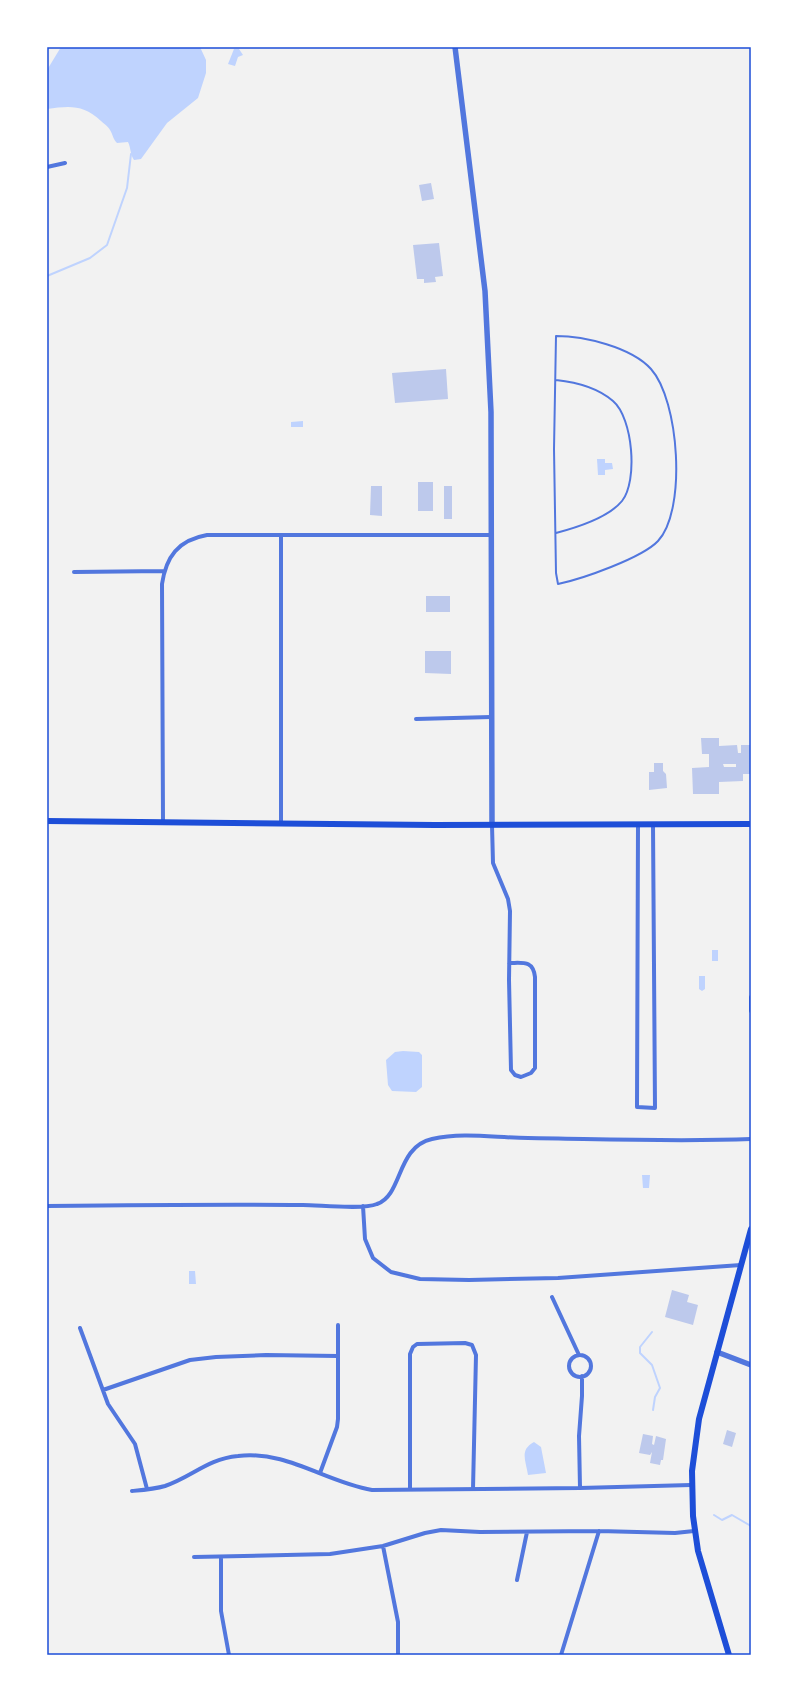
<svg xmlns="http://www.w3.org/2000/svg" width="798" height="1702" font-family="'Work Sans',sans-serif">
	<rect width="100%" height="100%" fill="#f2f2f2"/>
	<!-- water -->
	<path fill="#bfd3fe" d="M61 47H200L206 60V73L198 98 167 123 141 159 134 160C130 154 131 148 128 142L117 143C113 139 113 135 110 130 108 126 103 123 101 121 83 104 69 106 47 109V70Z
		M234 49H239L243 55 238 57 235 66 228 64Z
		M303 421V427H291V422Z
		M597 459H605V463H612L613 469 605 470V475H598Z
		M712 950H718V961H712Z
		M699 976H705V989L702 991 699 989Z
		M403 1051 419 1052 422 1055V1087L416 1092 392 1091 388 1085 386 1060 395 1052Z
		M642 1175H650L649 1188H643Z
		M189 1271H195L196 1284H189Z
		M534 1442 541 1447 546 1473 528 1475C526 1461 519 1450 534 1442Z"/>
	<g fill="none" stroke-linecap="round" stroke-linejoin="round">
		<!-- stream -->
		<path stroke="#bfd3fe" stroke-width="2" d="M47 276 90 258 107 245 127 188 131 154
			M652 1332 640 1347V1353L652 1365 660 1388 655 1397 653 1410
			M714 1515 722 1520 732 1515 751 1526"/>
	</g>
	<!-- building -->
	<path fill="#bdc9ec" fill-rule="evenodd" d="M431 183 434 199 422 201 419 185Z
		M439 243 443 276 435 277 436 282 424 283V279H417L413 245Z
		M446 369 448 399 395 403 392 373Z
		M418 482H433V511H418Z
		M371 486H382V516L370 515Z
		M444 486H452V519H444Z
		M426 596H450V612H426Z
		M425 651H451V674L425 673Z
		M701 738H719V746L737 745 738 753H741V745H751V774H743V781L719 782V794H693L692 768 709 767V754H702ZM723 764H736V767H724Z
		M654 763H663V771L666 774 667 788 649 790V772H654Z
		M672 1290 689 1295 687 1302 698 1305 693 1325 665 1317Z
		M727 1430 736 1433 732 1447 723 1444Z
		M643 1434 653 1436 652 1444 654 1445 656 1436 666 1439 663 1460H661L660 1465 650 1463 652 1452 650 1455 639 1453Z"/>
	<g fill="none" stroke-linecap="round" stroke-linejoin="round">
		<!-- service -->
		<path stroke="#5277de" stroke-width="2" d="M556 336C584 336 631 347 651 369 679 400 687 510 658 541 642 558 582 579 558 584L556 573 554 449Z
			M556 380C575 382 598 388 613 401 633 418 638 481 622 501 609 517 575 528 556 533"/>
		<!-- minor -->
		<path stroke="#5277de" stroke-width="4" d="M47 167 65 163
			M281 535V824
			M74 572 164 571
			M416 719 491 717
			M163 822 162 584C166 557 178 540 207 535H491
			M492 825 493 863 508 899 510 911 509 980 511 1070 515 1075 521 1077 531 1073 535 1068V977C533 960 523 963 509 963
			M638 825 637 1107 655 1108 653 825
			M751 997V1011
			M47 1206C132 1205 218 1204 303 1205 320 1205 363 1210 377 1204 403 1195 396 1147 432 1139 464 1132 496 1138 528 1138 602 1139 677 1142 751 1139
			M363 1206 365 1239 373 1258 391 1272 420 1279 469 1280 558 1278 741 1265
			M552 1297 579 1355
			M80 1328 108 1404 135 1444 147 1489
			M569 1366a11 11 0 1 1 22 0a11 11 0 1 1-22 0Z
			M103 1390 190 1360 216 1357 266 1355 338 1356
			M320 1473 337 1427 338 1419V1325
			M580 1488 579 1436 582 1396V1376
			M410 1489V1354L413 1347 417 1344 465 1343 472 1345 476 1355 473 1489
			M132 1491C143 1490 155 1489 165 1486 192 1477 207 1459 238 1456 287 1450 325 1482 372 1490L580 1488 691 1485
			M383 1546 398 1622V1655
			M194 1557 330 1554 383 1546 425 1533 441 1530 480 1532 599 1531 675 1533 694 1531
			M221 1557V1611L229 1655
			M517 1580 527 1532
			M561 1655 599 1531"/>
		<!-- tertiary -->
		<path stroke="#5277de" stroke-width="5.5" d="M455 47 485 291 491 412 492 825
			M717 1352 751 1365"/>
		<!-- secondary -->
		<path stroke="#1d4ed8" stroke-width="6" d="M47 821 435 825 751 824
			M729 1655 698 1551 693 1516 692 1471 699 1419 751 1229"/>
	</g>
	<!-- border -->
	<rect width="798" height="1702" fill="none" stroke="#ffffff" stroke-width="96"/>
	<rect x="48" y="48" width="702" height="1606" fill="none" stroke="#1d4ed8" stroke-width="1.5"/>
</svg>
